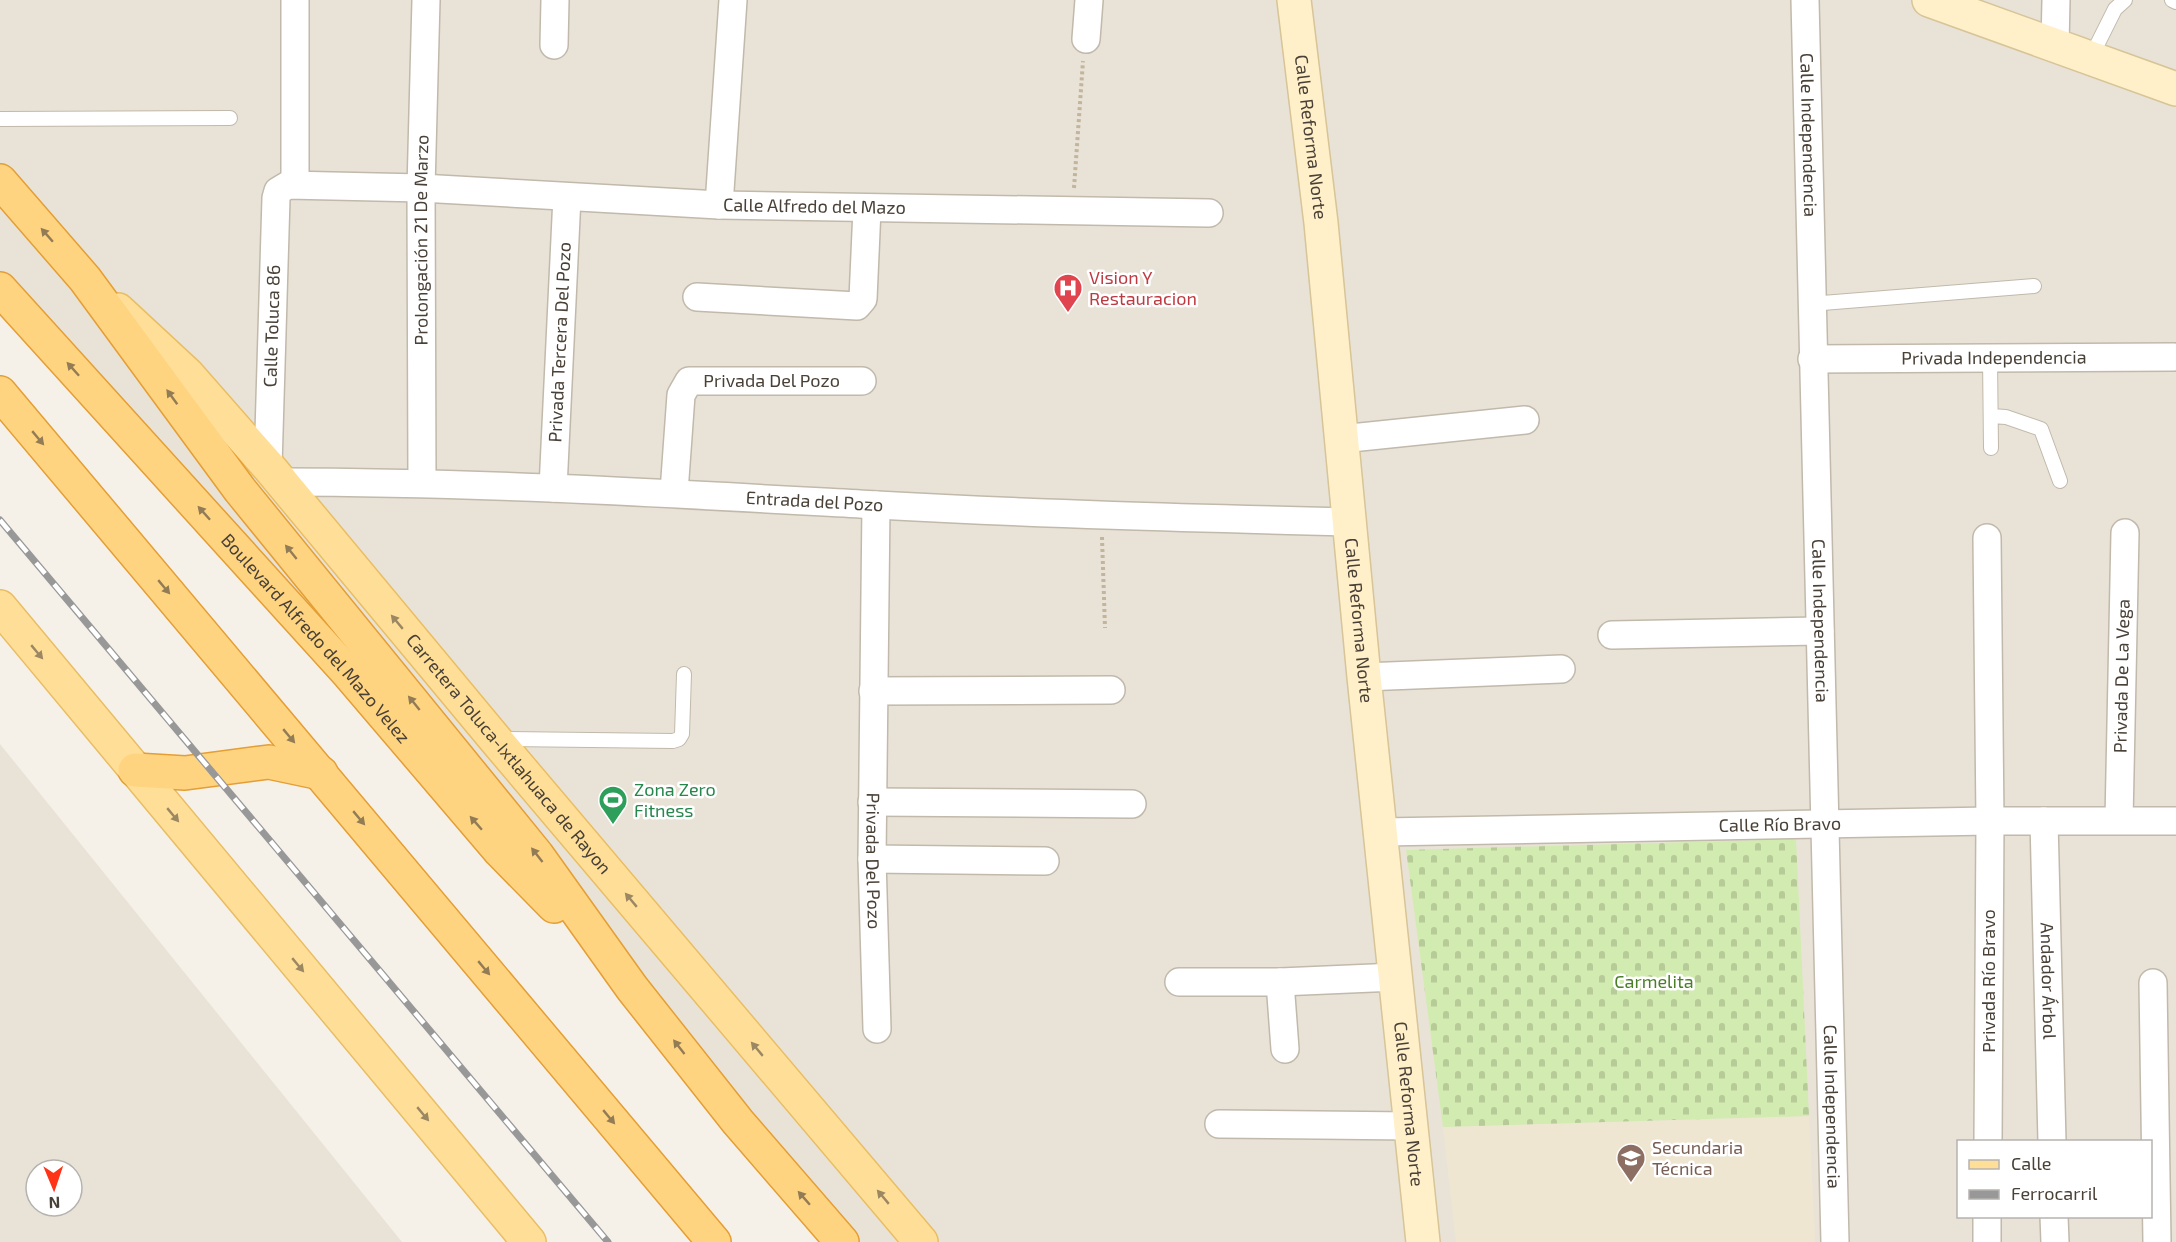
<svg xmlns="http://www.w3.org/2000/svg" width="2176" height="1242" font-family="'Exo 2',sans-serif">
	<defs>
		<pattern id="cemetery-stones" width="16" height="16" patternUnits="userSpaceOnUse" patternTransform="scale(1.5)"><rect width="16" height="16" fill="#d2ebb0"/><path d="M2 7V4a2 2 0 0 1 4 0v3zM10 15v-3a2 2 0 0 1 4 0v3z" fill="#b6cb98"/></pattern>
	</defs>
	<rect width="100%" height="100%" fill="#f5f1e9"/>
	<!-- residential -->
	<path fill="#e9e3d7" fill-rule="evenodd" d="M0 0H2176V1242H856L0 274ZM1958 1142H2150V1216H1958Z
		M0 744 402 1242H0ZM36 1170H72V1206H36Z"/>
	<!-- education -->
	<path fill="#efe6d2" d="M1809 1116 1815 1242H1456L1443 1127Z"/>
	<!-- cemetery -->
	<path fill="url(#cemetery-stones)" d="M1796 839 1809 1116 1443 1127 1406 850Z"/>
	<g fill="none" stroke-linecap="round" stroke-linejoin="round">
		<!-- service casing -->
		<g stroke="#c1b9ab" stroke-width="16">
			<path id="service" d="M2172 0 2176 2
				M2091 57 2115 9 2125 0
				M0 119 230 118
				M1810 304 2034 286
				M1990 358 1991 448
				M1991 416 2006 417 2041 429 2060 481
				M500 739 673 741 679 739 682 734 684 674"/>
		</g>
		<!-- minor casing -->
		<g stroke="#c1b9ab" stroke-width="30">
			<g id="minor">
				<path id="s1" d="M1805 0 1835 1242"/>
				<path d="M1086 39 1089 0"/>
				<path d="M554 45 555 0"/>
				<path d="M2055 45 2056 0"/>
				<path d="M295 184V0"/>
				<path d="M719 205 733 0"/>
				<path d="M697 297 857 306 863 299 867 209"/>
				<path id="s2" d="M1812 359 2174 357"/>
				<path d="M1341 439 1525 420"/>
				<path id="s3" d="M268 466 276 198 278 191 288 185 421 188 719 205 1209 213"/>
				<path id="s4" d="M281 482C480 482 678 494 877 505 1034 514 1191 518 1349 522"/>
				<path id="s5" d="M422 482 421 188 426 0"/>
				<path id="s6" d="M553 488 567 197"/>
				<path id="s7" d="M674 492 681 395 689 381H862"/>
				<path id="s8" d="M876 505 872 859 877 1029"/>
				<path d="M1987 538 1990 821 1988 1142"/>
				<path d="M1612 635 1820 631"/>
				<path d="M1364 677 1561 669"/>
				<path d="M873 691 1111 690"/>
				<path d="M872 802 1132 804"/>
				<path id="s9" d="M2119 820 2125 533"/>
				<path id="s10" d="M2044 821 2052 1142"/>
				<path id="s11" d="M1382 832 1990 821H2176"/>
				<path d="M872 859 1045 861"/>
				<path d="M1179 982H1280L1396 977"/>
				<path d="M1280 982 1285 1049"/>
				<path d="M2153 983 2157 1242"/>
				<path d="M1219 1124 1411 1126"/>
				<path d="M2054 1216 2055 1242"/>
				<path d="M1987 1242V1216"/>
			</g>
		</g>
		<!-- secondary casing -->
		<g stroke="#d7c497" stroke-width="36">
			<g id="secondary">
				<path id="s12" d="M1294 0 1321 223 1364 677 1423 1242"/>
				<path d="M1929 0 2176 89"/>
			</g>
		</g>
		<!-- primary casing -->
		<g stroke="#e9bd63" stroke-width="36">
			<g id="primary">
				<path id="s13" d="M118 310 187 374 268 466 495 739 921 1242"/>
				<path d="M0 607 529 1242"/>
			</g>
		</g>
		<!-- trunk casing -->
		<g stroke="#e49e34" stroke-width="36">
			<g id="trunk">
				<path d="M0 181 85 279 240 490 537 855 632 988 738 1122 842 1242"/>
				<path id="s14" d="M0 289 349 674 500 851 554 906"/>
				<path d="M0 393 714 1242"/>
				<path d="M135 770 185 773 269 762 321 773"/>
			</g>
		</g>
		<!-- path -->
		<path stroke="#c3b49b" stroke-width="4" stroke-dasharray="3 3" stroke-linecap="butt" d="M1074 188 1083 61
			M1102 537 1105 628"/>
		<!-- service -->
		<use href="#service" stroke="#fff" stroke-width="14"/>
		<!-- minor -->
		<use href="#minor" stroke="#fff" stroke-width="27"/>
		<!-- secondary -->
		<use href="#secondary" stroke="#fff0c9" stroke-width="33"/>
		<!-- primary -->
		<use href="#primary" stroke="#ffdf98" stroke-width="33"/>
		<!-- trunk -->
		<use href="#trunk" stroke="#ffd481" stroke-width="33"/>
		<!-- rail casing -->
		<g stroke="#989898" stroke-width="7">
			<path id="rail" d="M0 520 608 1242"/>
		</g>
		<!-- rail -->
		<use href="#rail" stroke="#fff" stroke-width="4.5" stroke-dasharray="14" stroke-linecap="butt"/>
	</g>
	<!-- one-way arrows -->
	<defs><path id="oneway-solid" d="M-6-.8H1V-3.2L6.5 0L1 3.2V.8H-6Z" transform="scale(1.5)"/></defs>
	<g fill="#927c55">
		<use href="#oneway-solid" transform="translate(47 235) rotate(-131)"/>
		<use href="#oneway-solid" transform="translate(73 369) rotate(-132)"/>
		<use href="#oneway-solid" transform="translate(172 397) rotate(-126)"/>
		<use href="#oneway-solid" transform="translate(38 438) rotate(50)"/>
		<use href="#oneway-solid" transform="translate(204 513) rotate(-132)"/>
		<use href="#oneway-solid" transform="translate(291 552) rotate(-129)"/>
		<use href="#oneway-solid" transform="translate(164 587) rotate(50)"/>
		<use href="#oneway-solid" transform="translate(414 703) rotate(-129)"/>
		<use href="#oneway-solid" transform="translate(289 736) rotate(50)"/>
		<use href="#oneway-solid" transform="translate(359 818) rotate(50)"/>
		<use href="#oneway-solid" transform="translate(476 823) rotate(-131)"/>
		<use href="#oneway-solid" transform="translate(537 855) rotate(-128)"/>
		<use href="#oneway-solid" transform="translate(484 968) rotate(50)"/>
		<use href="#oneway-solid" transform="translate(679 1047) rotate(-128)"/>
		<use href="#oneway-solid" transform="translate(609 1117) rotate(50)"/>
		<use href="#oneway-solid" transform="translate(804 1198) rotate(-131)"/>
	</g>
	<g fill="#9b8863">
		<use href="#oneway-solid" transform="translate(397 622) rotate(-130)"/>
		<use href="#oneway-solid" transform="translate(37 652) rotate(50)"/>
		<use href="#oneway-solid" transform="translate(173 815) rotate(50)"/>
		<use href="#oneway-solid" transform="translate(631 900) rotate(-130)"/>
		<use href="#oneway-solid" transform="translate(298 965) rotate(50)"/>
		<use href="#oneway-solid" transform="translate(757 1049) rotate(-130)"/>
		<use href="#oneway-solid" transform="translate(423 1114) rotate(50)"/>
		<use href="#oneway-solid" transform="translate(883 1197) rotate(-130)"/>
	</g>
	<!-- icons -->
	<defs>
		<g id="hospital-pin" transform="scale(1.5)"><path d="M0 17L-7.5 6A9.5 9.5 0 1 1 7.5 6Z" fill="#e0444e" stroke="#fff"/><path d="M-5-5h3v3.5h4V-5h3V5h-3V1.5h-4V5h-3Z" fill="#fff"/></g>
		<g id="stadium-pin" transform="scale(1.5)"><path d="M0 17L-7.5 6A9.5 9.5 0 1 1 7.5 6Z" fill="#2e9e5b" stroke="#fff"/><path d="M0-5a6.5 5 0 1 0 0 10a6.5 5 0 1 0 0-10ZM-3.5-1.8h7v3.6h-7Z" fill="#fff"/></g>
		<g id="school-pin" transform="scale(1.5)"><path d="M0 17L-7.5 6A9.5 9.5 0 1 1 7.5 6Z" fill="#8d6e63" stroke="#fff"/><path d="M0-5L7-2L0 1L-7-2ZM-4 1L0 2.5L4 1V4Q0 6-4 4Z" fill="#fff"/></g>
	</defs>
	<g fill-rule="evenodd">
		<use href="#hospital-pin" x="1068" y="288"/>
		<use href="#stadium-pin" x="613" y="800"/>
		<use href="#school-pin" x="1631" y="1158"/>
	</g>
	<g text-anchor="middle" stroke-width="5" stroke-linejoin="round" paint-order="stroke">
		<!-- street labels -->
		<g font-size="18" fill="#494137" stroke="#fff">
			<text dy="6" stroke="none"><textPath href="#s1" startOffset="135">Calle Independencia</textPath></text>
			<text dy="6" stroke="none"><textPath href="#s12" startOffset="138">Calle Reforma Norte</textPath></text>
			<text dy="6" stroke="none"><textPath href="#s3" startOffset="814">Calle Alfredo del Mazo</textPath></text>
			<text dy="6" stroke="none"><textPath href="#s5" startOffset="242">Prolongación 21 De Marzo</textPath></text>
			<text dy="6" stroke="none"><textPath href="#s3" startOffset="140">Calle Toluca 86</textPath></text>
			<text dy="6" stroke="none"><textPath href="#s6" startOffset="146">Privada Tercera Del Pozo</textPath></text>
			<text dy="6" stroke="none"><textPath href="#s2" startOffset="182">Privada Independencia</textPath></text>
			<text dy="6" stroke="none"><textPath href="#s7" startOffset="196">Privada Del Pozo</textPath></text>
			<text dy="6" stroke="none"><textPath href="#s4" startOffset="534">Entrada del Pozo</textPath></text>
			<text dy="6" stroke="none"><textPath href="#s12" startOffset="624">Calle Reforma Norte</textPath></text>
			<text dy="6" stroke="none"><textPath href="#s1" startOffset="621">Calle Independencia</textPath></text>
			<text dy="6" stroke="none"><textPath href="#s14" startOffset="471">Boulevard Alfredo del Mazo Velez</textPath></text>
			<text dy="6" stroke="none"><textPath href="#s9" startOffset="144">Privada De La Vega</textPath></text>
			<text dy="6" stroke="none"><textPath href="#s13" startOffset="592">Carretera Toluca-Ixtlahuaca de Rayon</textPath></text>
			<text dy="6" stroke="none"><textPath href="#s11" startOffset="398">Calle Río Bravo</textPath></text>
			<text dy="6" stroke="none"><textPath href="#s8" startOffset="356">Privada Del Pozo</textPath></text>
			<text transform="translate(1989 981) rotate(-90)" y="6">Privada Río Bravo</text>
			<text dy="6" stroke="none"><textPath href="#s10" startOffset="160">Andador Árbol</textPath></text>
			<text dy="6" stroke="none"><textPath href="#s12" startOffset="1110">Calle Reforma Norte</textPath></text>
			<text dy="6" stroke="none"><textPath href="#s1" startOffset="1107">Calle Independencia</textPath></text>
		</g>
		<!-- health labels -->
		<g font-size="18" fill="#be3a42" stroke="#fff" text-anchor="start">
			<text x="1089" y="284">Vision Y<tspan x="1089" dy="21">Restauracion</tspan></text>
		</g>
		<!-- leisure labels -->
		<g font-size="18" fill="#27864d" stroke="#fff" text-anchor="start">
			<text x="634" y="796">Zona Zero<tspan x="634" dy="21">Fitness</tspan></text>
		</g>
		<!-- park labels -->
		<g font-size="18" fill="#4a7e27" stroke="#fff">
			<text x="1654" y="988">Carmelita</text>
		</g>
		<!-- education labels -->
		<g font-size="18" fill="#785e54" stroke="#fff" text-anchor="start">
			<text x="1652" y="1154">Secundaria<tspan x="1652" dy="21">Técnica</tspan></text>
		</g>
	</g>
	<!-- legend -->
	<rect x="1957" y="1140" width="195" height="78" fill="#ffffff" stroke="#b6b3af" stroke-width="1.5"/>
	<rect x="1969" y="1160" width="30" height="9" fill="#ffdf98" stroke="#b6b3af" stroke-width="1.5"/>
	<text x="2011" y="1170" font-size="18" fill="#494137">Calle</text>
	<rect x="1969" y="1190" width="30" height="9" fill="#989898" stroke="#b6b3af" stroke-width="1.5"/>
	<text x="2011" y="1200" font-size="18" fill="#494137">Ferrocarril</text>
	<!-- north arrow -->
	<g transform="translate(54 1188) rotate(178)"><circle r="28" fill="#ffffff" stroke="#b6b3af" stroke-width="1.5"/>
	<path d="M0-4.5L10 22L0 15L-10 22Z" fill="#ff3316"/>
	<text y="-9" font-size="16" font-weight="bold" text-anchor="middle" fill="#494137">N</text>
	</g>
</svg>
